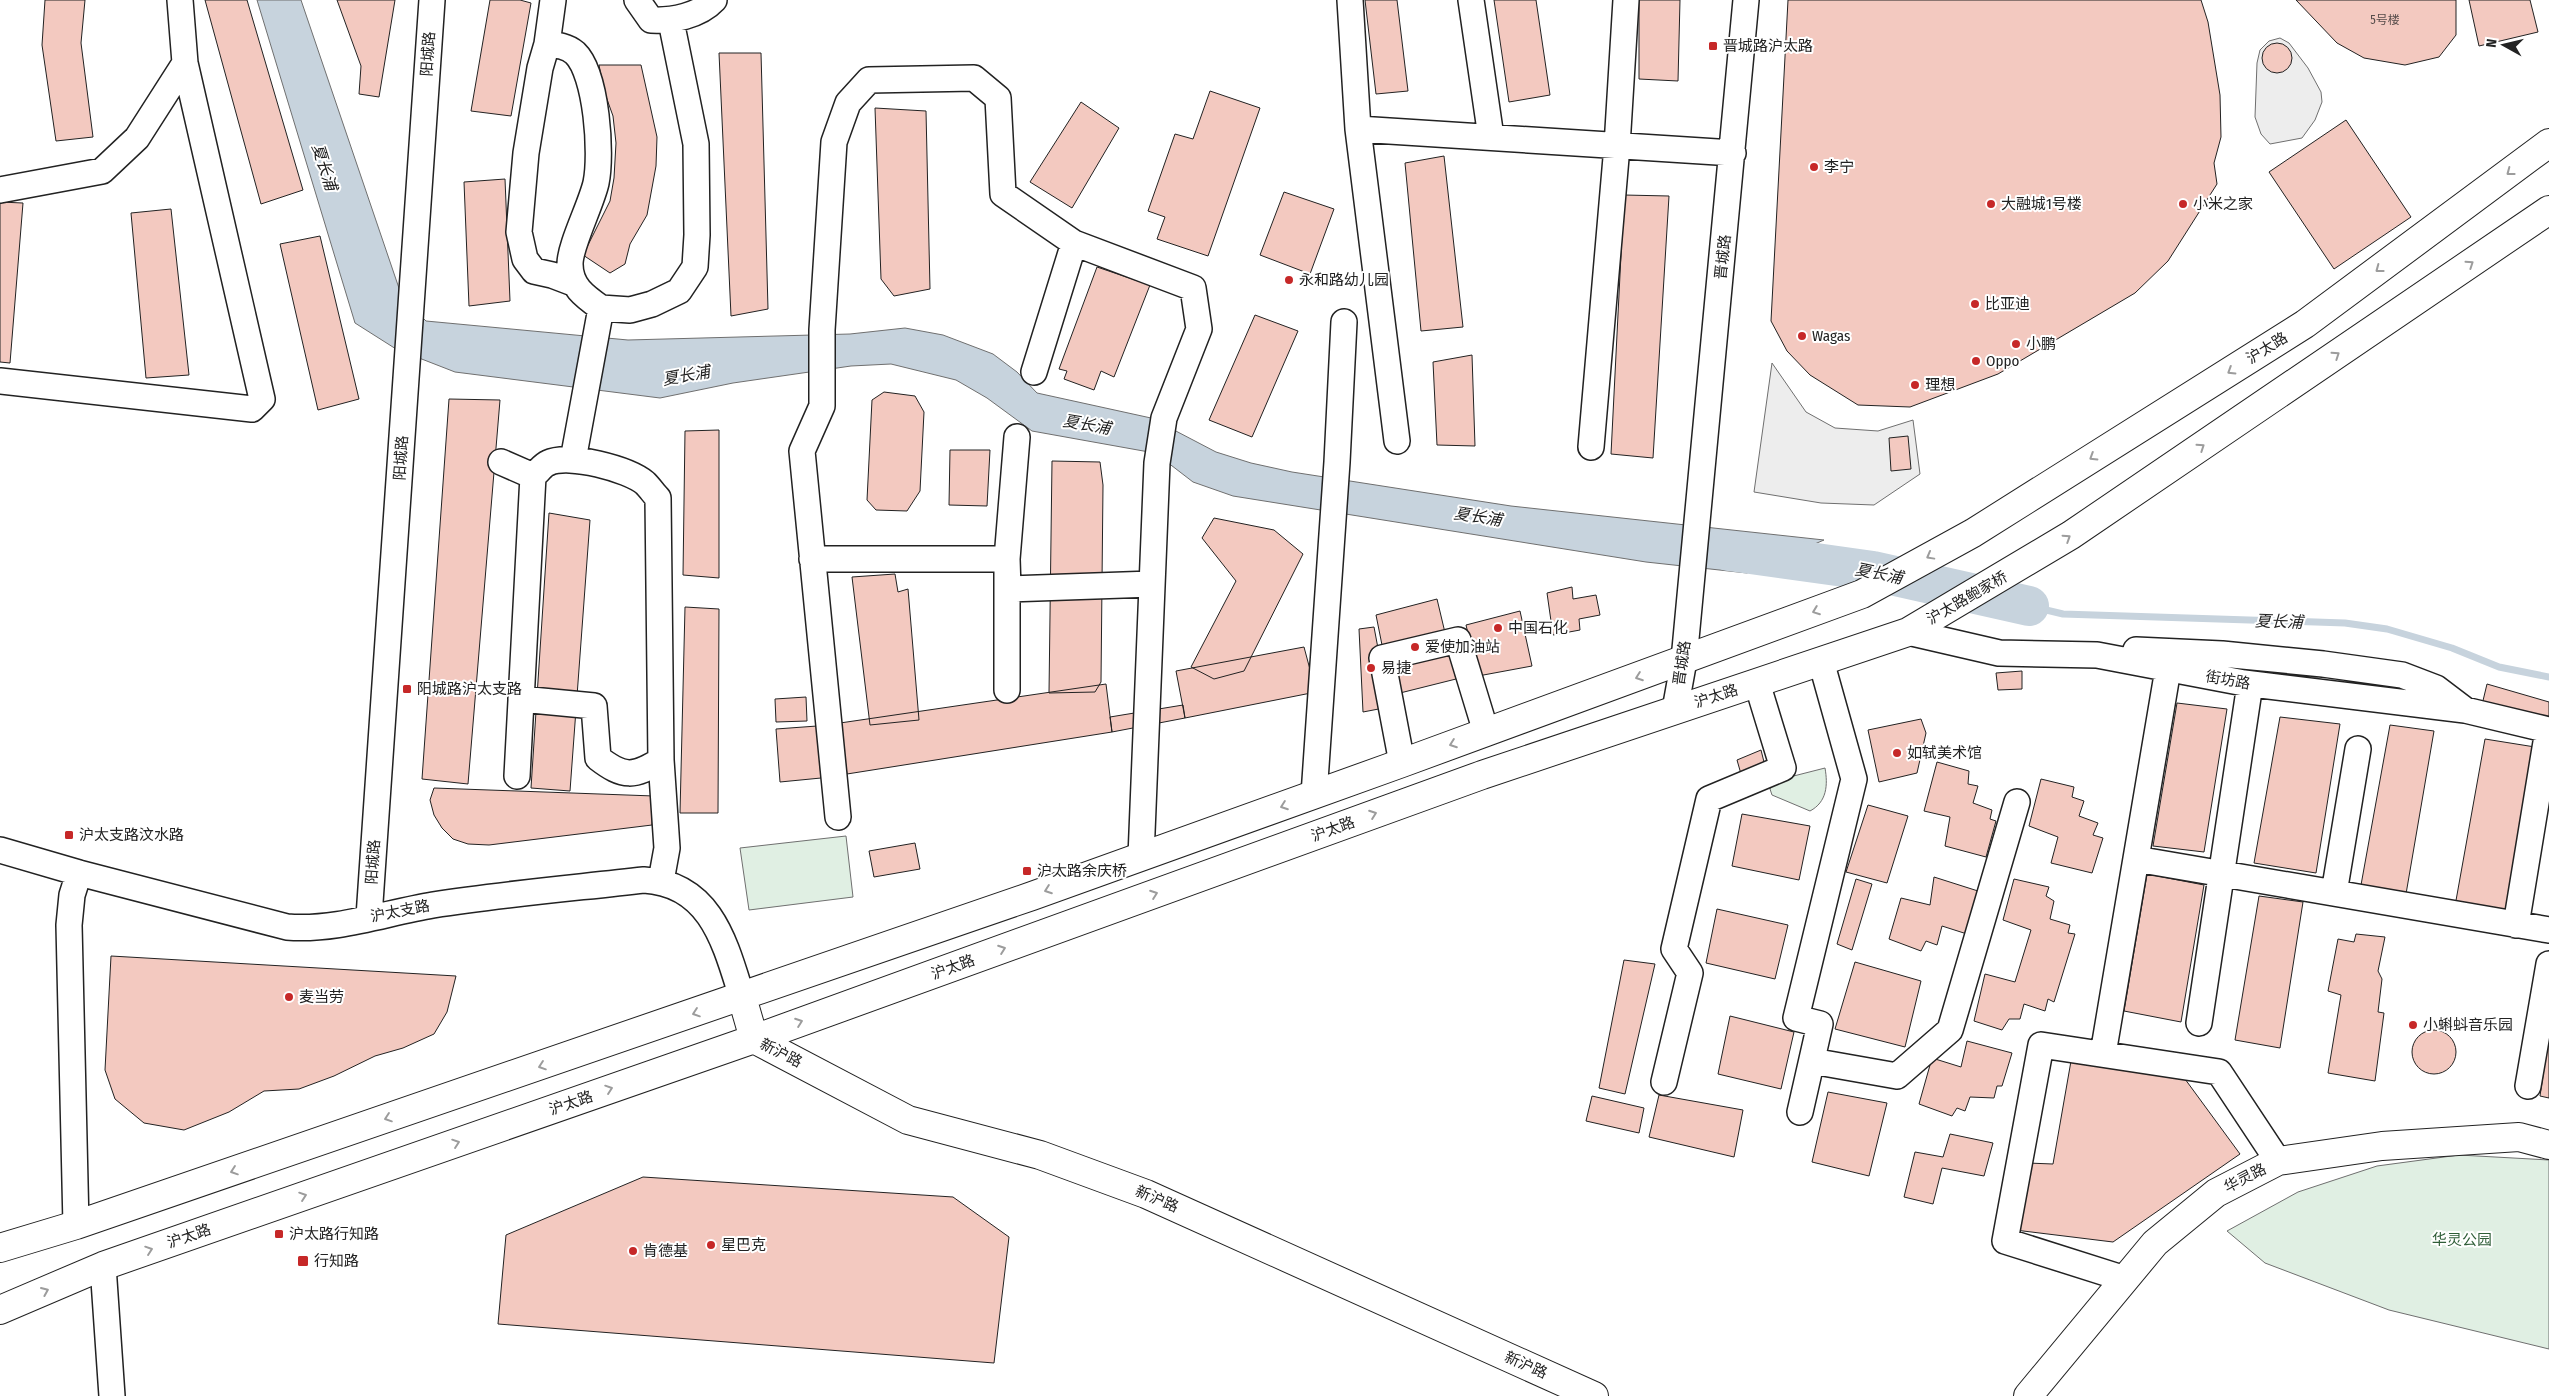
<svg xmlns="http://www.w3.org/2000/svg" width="2549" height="1396" font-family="'Fira Sans Condensed','Noto Sans SC',sans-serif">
	<rect width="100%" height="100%" fill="#fff"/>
	<!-- green -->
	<path fill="#e0efe3" stroke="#6f6f6f" d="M1825 768C1828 785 1827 802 1810 811L1772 795 1770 789 1774 781Z
		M846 836 853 897 749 910 740 848Z
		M2459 1155 2549 1160V1349L2389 1310 2265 1263 2227 1231 2298 1192 2377 1166Z"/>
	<!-- parking -->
	<path fill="#ededed" stroke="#6f6f6f" d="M2280 38 2289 43 2308 68 2321 92 2322 102 2315 120 2302 138 2270 144 2261 134 2255 117 2257 63 2260 50 2269 41Z
		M1772 363 1806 412 1835 428 1878 431 1913 420 1920 474 1874 505 1821 503 1754 492Z"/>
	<!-- water -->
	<path fill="#c7d3dd" stroke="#6f6f6f" d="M257 0H301L302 3 402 297 426 321 628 340 850 334 905 328 943 335 993 354 1017 372 1037 393 1151 418 1216 452 1251 463 1292 472 1511 506 1824 540 1747 573 1646 562 1233 496 1193 482 1167 462 1149 452 1032 431 987 398 956 380 891 364 851 366 733 383 660 398 455 372 396 349 355 323Z"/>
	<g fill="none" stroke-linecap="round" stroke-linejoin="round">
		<!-- stream -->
		<path stroke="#c7d3dd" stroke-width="7" d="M2029 606 2063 614 2345 623 2387 629 2452 648 2499 667 2549 677"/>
		<!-- river -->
		<path stroke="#c7d3dd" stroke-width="40" d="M1729 551 1873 571 2029 606"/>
	</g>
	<!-- building -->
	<path fill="#f3c9c0" stroke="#222" d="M45 0H85L81 43 93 137 56 141 42 45Z
		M205 0H247L303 190 261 204Z
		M337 0H395L379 97 359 94 361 66Z
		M490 0H520L531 3 511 116 471 111Z
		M1365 0H1397L1408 91 1376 94Z
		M1494 0H1536L1550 95 1509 102Z
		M1639 0H1680L1678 81 1639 79Z
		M1788 0H2201L2208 22 2220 95 2221 137 2214 163 2217 184 2168 261 2135 293 1998 374 1910 407 1858 405 1810 375 1787 351 1771 321Z
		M2296 0H2456V35L2439 57 2405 65 2364 58 2337 43Z
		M2469 0H2530L2538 32 2479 46Z
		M2262 58a15 15 0 1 1 30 0a15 15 0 1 1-30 0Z
		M719 53H761L768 309 731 316Z
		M599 65H641L657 137 656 166 647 215 630 244 625 264 610 273 583 255 610 201 614 178 616 143 613 116 604 91Z
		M1210 91 1260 108 1208 256 1157 239 1165 217 1148 211 1175 134 1193 139Z
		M1081 102 1119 128 1072 208 1030 182Z
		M875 108 926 111 930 289 894 296 881 279Z
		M2346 120 2411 217 2334 269 2269 172Z
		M1444 156 1463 327 1421 331 1405 163Z
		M505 179 510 301 469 306 464 182Z
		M1284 192 1334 209 1310 274 1260 255Z
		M1624 195 1669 196 1653 458 1611 454Z
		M0 202 23 203 10 363 0 362Z
		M171 209 189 375 146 378 131 213Z
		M320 236 359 399 318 410 280 244Z
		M1097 267 1150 285 1114 377 1101 371 1094 390 1064 379 1067 371 1059 369Z
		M1255 315 1298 331 1252 437 1209 420Z
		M1472 355 1475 446 1437 445 1433 362Z
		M884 392 915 396 924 412 920 491 907 511 876 510 867 500 872 400Z
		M449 399 500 400 468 784 422 779Z
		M719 430V578L683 575 685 431Z
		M1908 436 1911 469 1891 471 1889 438Z
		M950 450H990L987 506 949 505Z
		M1052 461 1100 462 1103 485 1101 682 1095 692 1049 693Z
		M549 513 590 520 570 791 531 788Z
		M1214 518 1274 530 1303 554 1244 671 1214 679 1191 667 1236 581 1202 538Z
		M895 574 898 592 908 589 919 720 870 725 852 577Z
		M1572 587 1573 599 1596 595 1600 615 1579 619 1580 630 1553 635 1547 593Z
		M1437 599 1456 679 1392 695 1376 615Z
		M685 607 719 609 718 813H680Z
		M1520 611 1532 666 1478 676 1466 625Z
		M1374 627 1389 707 1363 712 1359 629Z
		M1304 647 1316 692 1185 718 1176 671Z
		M2022 671V689L1998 690 1996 673Z
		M1106 684 1112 732 847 774 840 723Z
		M2487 684 2549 702V723L2481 709Z
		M806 697 807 721 776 722 775 699Z
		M2177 703 2227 709 2204 852 2153 846Z
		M1183 705 1185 718 1112 732 1110 717Z
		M2280 717 2340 724 2316 873 2254 863Z
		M1921 719 1926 733 1917 773 1879 782 1868 730Z
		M2390 725 2434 731 2406 894 2361 885Z
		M817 726 821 778 780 782 776 729Z
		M2485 739 2535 747 2510 915 2455 906Z
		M1761 750 1765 766 1741 774 1737 760Z
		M1937 762 1969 771 1968 784 1978 786 1973 803 1992 810 1990 819 1996 821 1986 857 1945 846 1950 817 1924 811Z
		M2041 779 2074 787 2072 797 2084 801 2079 816 2098 823 2093 835 2103 838 2092 873 2051 863 2058 837 2029 826Z
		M434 788 654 796 652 825 489 845 468 844 453 839 442 828 434 815 430 800Z
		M1868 805 1908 816 1887 883 1846 872Z
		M1742 814 1810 826 1799 880 1732 866Z
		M915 843 920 869 874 877 869 851Z
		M2147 874 2204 885 2181 1022 2124 1011Z
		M1934 877 1978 891 1967 934 1942 926 1937 945 1926 941 1921 951 1889 939 1901 898 1930 905Z
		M1856 879 1872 884 1852 950 1837 944Z
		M2014 879 2049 887 2046 896 2054 901 2050 919 2070 925 2068 933 2075 934 2054 1002 2048 999 2045 1011 2024 1004 2020 1019H2009L2002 1030 1974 1021 1985 974 2015 982 2031 930 2003 920Z
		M2259 896 2303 902 2280 1048 2235 1040Z
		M1717 909 1788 925 1775 979 1706 963Z
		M2356 934 2385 937 2378 971 2382 979 2378 1012 2384 1013 2375 1081 2328 1073 2341 995 2328 991 2338 939 2354 942Z
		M111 956 456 976 447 1012 434 1034 403 1048 375 1056 334 1076 299 1089 264 1091 229 1112 184 1130 144 1123 115 1099 105 1070Z
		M1624 960 1655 964 1625 1094 1599 1088Z
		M1855 962 1921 981 1905 1047 1835 1029Z
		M1730 1016 1794 1032 1781 1089 1718 1074Z
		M2412 1052a22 22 0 1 1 44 0a22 22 0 1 1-44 0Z
		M2549 1035V1098L2540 1096Z
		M1967 1041 2012 1053 2002 1086H1997L1994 1098 1970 1097 1965 1111 1957 1108 1952 1116 1919 1104 1932 1058 1961 1067Z
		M2071 1061 2185 1079 2240 1154 2113 1242 2015 1230 2027 1163 2053 1164Z
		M1828 1092 1887 1103 1869 1176 1812 1162Z
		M1659 1095 1743 1110 1734 1157 1649 1137Z
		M1592 1096 1644 1108 1639 1133 1586 1121Z
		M1950 1134 1993 1143 1984 1176 1942 1168 1933 1204 1904 1197 1915 1152 1943 1157Z
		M643 1177 953 1197 1009 1237 994 1363 498 1324 506 1235Z"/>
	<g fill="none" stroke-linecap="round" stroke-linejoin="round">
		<!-- minor casing -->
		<g stroke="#222" stroke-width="28">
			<path id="minor" d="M637 0 651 20C672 21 699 16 714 0
				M1350 0 1358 129 1733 153
				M1471 0 1491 137
				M547 44 553 0
				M1358 129 1397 441
				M0 190 102 171 137 138 185 63 180 0
				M573 283 552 275 534 271 525 259 519 232 526 153 540 68 547 44C557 45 567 46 575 53 597 74 602 155 596 183 591 205 570 245 570 264 570 286 584 296 601 308
				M1034 372 1074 243
				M0 381 252 409 262 399 185 63
				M1591 447 1617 146 1626 0
				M573 460 601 308 630 310 652 304 679 291 695 267 697 235 696 144 671 21
				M501 462 533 476
				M812 559H1007L1008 589 1152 584
				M1908 632 1999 653 2097 655 2244 683 2465 710 2549 730
				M2136 650 2222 654 2323 664 2402 675 2436 688 2465 710
				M1007 690V559L1017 437
				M521 699 594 706 598 758C624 778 634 777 661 760
				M1675 710 1684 660 1746 0
				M1402 763 1382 658 1458 640 1486 732
				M517 776 533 476C538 472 543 465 548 463 569 453 628 469 645 483 650 488 654 494 658 498L661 760 667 848 661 881
				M1314 795 1337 462 1344 322
				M838 817 802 451 822 406V330L834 142 848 103 869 80 974 78 998 98 1003 194 1074 243 1193 288 1199 329 1164 418 1157 463 1141 857
				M0 850 79 873 287 927C336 931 385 913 433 905 503 894 574 888 644 880 711 884 725 943 742 997
				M2136 859 2549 930
				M2334 893 2358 749
				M369 917 432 0
				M2516 925 2548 730
				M2199 1023 2250 684
				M2103 1054 2168 669
				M1812 1061 1897 1076 1950 1030 2017 802
				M1664 1082 1690 973 1674 949 1709 799 1783 768 1757 683
				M2528 1086 2549 964
				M1800 1112 1820 1024 1796 1018 1854 779 1821 661
				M76 1225 69 925 72 895 79 873
				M103 1266 112 1396
				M2125 1279 2005 1241 2041 1045 2219 1072 2278 1161"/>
		</g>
		<!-- major casing -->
		<g stroke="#222" stroke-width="30">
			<path id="major" d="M742 997 754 1039 908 1120 1040 1155 1146 1194 1594 1396
				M0 1248 76 1225 1032 896 1402 763 1862 594 1973 533 2305 324 2549 143
				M0 1310 103 1266 754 1039 1482 775 1908 632 2071 535 2549 210
				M2028 1396 2155 1243 2216 1193 2278 1161 2382 1146 2519 1137 2549 1145"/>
		</g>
		<!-- minor -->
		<use href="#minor" stroke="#fff" stroke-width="25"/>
		<!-- major -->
		<use href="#major" stroke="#fff" stroke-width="28"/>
	</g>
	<!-- one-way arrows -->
	<defs><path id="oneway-chevron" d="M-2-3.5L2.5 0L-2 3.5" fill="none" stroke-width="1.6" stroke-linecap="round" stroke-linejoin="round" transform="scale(1.25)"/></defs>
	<g stroke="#9c9c9c">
		<use href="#oneway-chevron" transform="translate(2510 172) rotate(143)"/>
		<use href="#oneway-chevron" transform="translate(2470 264) rotate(-34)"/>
		<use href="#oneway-chevron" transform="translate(2379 269) rotate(143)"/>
		<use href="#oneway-chevron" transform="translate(2336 355) rotate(-34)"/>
		<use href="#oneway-chevron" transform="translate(2231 371) rotate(148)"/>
		<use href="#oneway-chevron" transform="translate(2201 447) rotate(-34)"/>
		<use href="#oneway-chevron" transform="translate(2093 457) rotate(148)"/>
		<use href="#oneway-chevron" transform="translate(2067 538) rotate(-33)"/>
		<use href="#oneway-chevron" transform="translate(1930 556) rotate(151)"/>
		<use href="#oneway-chevron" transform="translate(1816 611) rotate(159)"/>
		<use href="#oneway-chevron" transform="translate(1639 677) rotate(160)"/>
		<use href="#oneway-chevron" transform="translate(1453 744) rotate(160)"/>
		<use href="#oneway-chevron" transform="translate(1284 806) rotate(160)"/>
		<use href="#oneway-chevron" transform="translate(1373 814) rotate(-20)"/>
		<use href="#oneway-chevron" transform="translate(1048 890) rotate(160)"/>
		<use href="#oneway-chevron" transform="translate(1154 894) rotate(-20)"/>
		<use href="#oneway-chevron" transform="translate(1002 949) rotate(-20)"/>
		<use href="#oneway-chevron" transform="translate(696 1013) rotate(161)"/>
		<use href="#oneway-chevron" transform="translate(799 1022) rotate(-20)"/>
		<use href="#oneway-chevron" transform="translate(542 1066) rotate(161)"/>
		<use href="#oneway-chevron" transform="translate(609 1089) rotate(-19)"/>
		<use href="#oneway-chevron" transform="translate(388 1118) rotate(161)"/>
		<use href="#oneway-chevron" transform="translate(456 1143) rotate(-19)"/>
		<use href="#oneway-chevron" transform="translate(234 1171) rotate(161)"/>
		<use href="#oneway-chevron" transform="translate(303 1196) rotate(-19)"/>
		<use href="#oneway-chevron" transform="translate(149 1250) rotate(-19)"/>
		<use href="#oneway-chevron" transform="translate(45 1291) rotate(-23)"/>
	</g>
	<!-- markers -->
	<g fill="#c62828" stroke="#fff" stroke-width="2">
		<rect x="1708" y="41" width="10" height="10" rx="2.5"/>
		<circle cx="1814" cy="167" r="5"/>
		<circle cx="1991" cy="204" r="5"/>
		<circle cx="2183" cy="204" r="5"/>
		<circle cx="1289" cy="280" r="5"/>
		<circle cx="1975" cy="304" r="5"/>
		<circle cx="1802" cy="336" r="5"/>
		<circle cx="2016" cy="344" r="5"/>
		<circle cx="1976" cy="361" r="5"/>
		<circle cx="1915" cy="385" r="5"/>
		<circle cx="1498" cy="628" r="5"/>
		<circle cx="1415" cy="647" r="5"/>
		<circle cx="1371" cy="668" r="5"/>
		<rect x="402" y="684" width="10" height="10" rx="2.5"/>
		<circle cx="1897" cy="753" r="5"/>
		<rect x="64" y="830" width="10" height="10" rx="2.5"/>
		<rect x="1022" y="866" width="10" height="10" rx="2.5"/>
		<circle cx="289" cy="997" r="5"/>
		<circle cx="2413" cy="1025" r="5"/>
		<rect x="274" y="1229" width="10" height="10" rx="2.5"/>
		<circle cx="711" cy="1245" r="5"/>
		<circle cx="633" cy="1251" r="5"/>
		<rect x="297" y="1255" width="12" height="12" rx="2.5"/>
	</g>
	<g text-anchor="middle" stroke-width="4" stroke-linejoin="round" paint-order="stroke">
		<!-- number labels -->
		<g font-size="12" fill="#564c4a">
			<text x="2385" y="24">5号楼</text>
		</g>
		<!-- poi labels -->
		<g font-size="15" fill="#222" stroke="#fff" text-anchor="start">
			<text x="1723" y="51">晋城路沪太路</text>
			<text x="1824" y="172">李宁</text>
			<text x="2001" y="209">大融城1号楼</text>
			<text x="2193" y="209">小米之家</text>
			<text x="1299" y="285">永和路幼儿园</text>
			<text x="1985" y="309">比亚迪</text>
			<text x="1812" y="341">Wagas</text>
			<text x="2026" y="349">小鹏</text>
			<text x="1986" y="366">Oppo</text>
			<text x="1925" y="390">理想</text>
			<text x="1508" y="633">中国石化</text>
			<text x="1425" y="652">爱使加油站</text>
			<text x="1381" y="673">易捷</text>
			<text x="417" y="694">阳城路沪太支路</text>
			<text x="1907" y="758">如轼美术馆</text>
			<text x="79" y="840">沪太支路汶水路</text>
			<text x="1037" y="876">沪太路余庆桥</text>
			<text x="299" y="1002">麦当劳</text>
			<text x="2423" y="1030">小蝌蚪音乐园</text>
			<text x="289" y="1239">沪太路行知路</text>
			<text x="721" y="1250">星巴克</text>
			<text x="643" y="1256">肯德基</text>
			<text x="314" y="1266">行知路</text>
		</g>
		<!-- street labels -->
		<g font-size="15" fill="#222" stroke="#fff">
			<text transform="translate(428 54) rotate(-86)" y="5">阳城路</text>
			<text transform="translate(1723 257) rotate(-84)" y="5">晋城路</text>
			<text transform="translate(2267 348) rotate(-32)" y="5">沪太路</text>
			<text transform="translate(401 458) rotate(-86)" y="5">阳城路</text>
			<text transform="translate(1967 598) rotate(-30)" y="5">沪太路鲍家桥</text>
			<text transform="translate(1682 663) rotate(-82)" y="5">晋城路</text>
			<text transform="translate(2228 680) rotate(10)" y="5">街坊路</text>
			<text transform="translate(1716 696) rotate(-18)" y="5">沪太路</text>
			<text transform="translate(1333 829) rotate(-20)" y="5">沪太路</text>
			<text transform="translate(373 862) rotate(-86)" y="5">阳城路</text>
			<text transform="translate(400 911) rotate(-11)" y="5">沪太支路</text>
			<text transform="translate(953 967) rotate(-20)" y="5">沪太路</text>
			<text transform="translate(781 1053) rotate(27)" y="5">新沪路</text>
			<text transform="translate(571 1103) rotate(-19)" y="5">沪太路</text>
			<text transform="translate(2245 1178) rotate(-27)" y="5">华灵路</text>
			<text transform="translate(1157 1199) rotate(23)" y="5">新沪路</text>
			<text transform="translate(189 1236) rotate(-19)" y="5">沪太路</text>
			<text transform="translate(1526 1365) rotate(24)" y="5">新沪路</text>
		</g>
		<!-- park labels -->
		<g font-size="15" fill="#2f5e38" stroke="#fff">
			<text x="2462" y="1245">华灵公园</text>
		</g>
		<!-- water labels -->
		<g font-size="16" font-style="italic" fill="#222" stroke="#fff">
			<text transform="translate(325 167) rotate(72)" y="6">夏长浦</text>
			<text transform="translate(686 375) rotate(-10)" y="6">夏长浦</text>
			<text transform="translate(1087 424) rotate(10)" y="6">夏长浦</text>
			<text transform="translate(1478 516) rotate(9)" y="6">夏长浦</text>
			<text transform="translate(1879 573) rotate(11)" y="6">夏长浦</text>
			<text transform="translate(2279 621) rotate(2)" y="6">夏长浦</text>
		</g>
	</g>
	<!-- north arrow -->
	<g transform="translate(2504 45) rotate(278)" stroke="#ffffff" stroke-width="4" paint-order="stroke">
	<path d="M0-4L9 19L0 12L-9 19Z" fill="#222222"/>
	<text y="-8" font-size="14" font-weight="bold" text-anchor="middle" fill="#222222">N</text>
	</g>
</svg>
